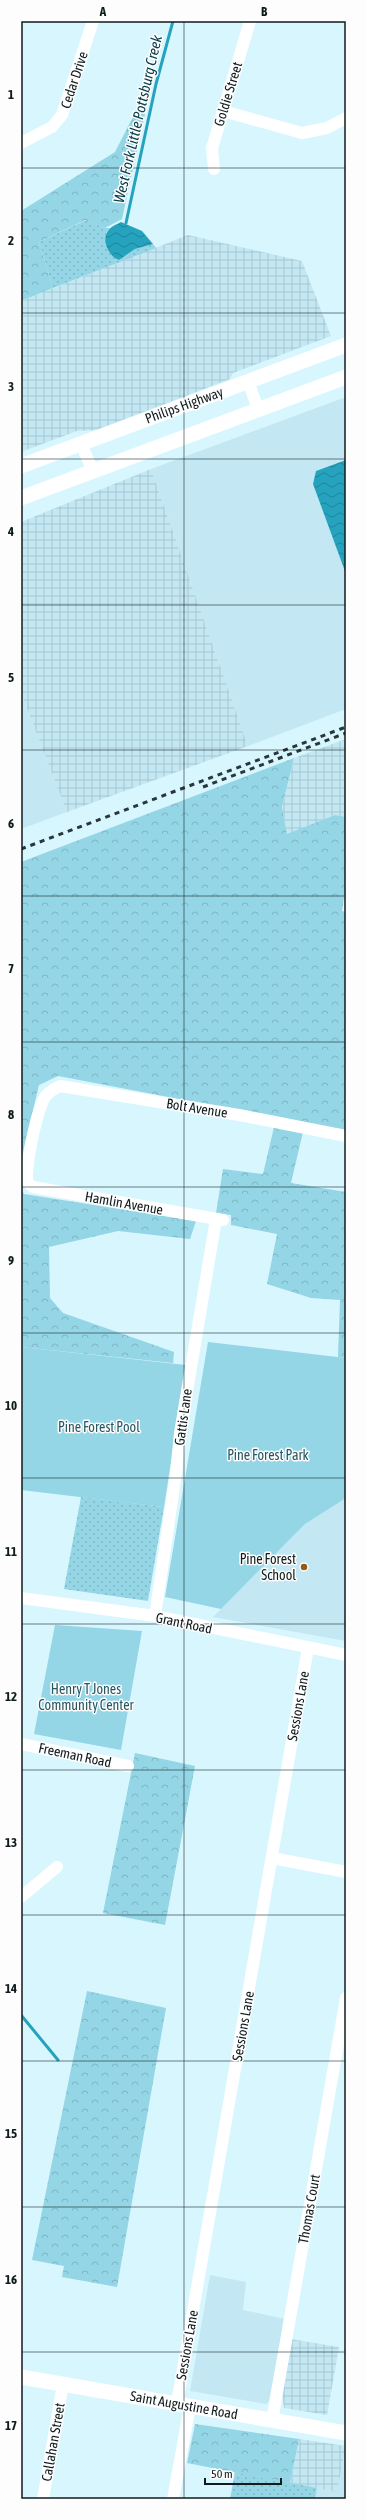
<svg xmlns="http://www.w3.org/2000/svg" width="367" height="2520" font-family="'Asap Condensed',sans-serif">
	<defs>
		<pattern id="industrial-grid" width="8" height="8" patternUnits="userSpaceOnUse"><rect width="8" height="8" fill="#c3e8f3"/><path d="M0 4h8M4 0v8" fill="none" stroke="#a6c6d0"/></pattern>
		<pattern id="grass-dots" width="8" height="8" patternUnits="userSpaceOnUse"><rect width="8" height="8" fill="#94d5e6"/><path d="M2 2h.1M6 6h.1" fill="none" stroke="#7fb6c5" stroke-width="1.8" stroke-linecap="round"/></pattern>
		<pattern id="forest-crowns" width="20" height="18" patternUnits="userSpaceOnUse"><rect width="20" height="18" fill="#94d5e6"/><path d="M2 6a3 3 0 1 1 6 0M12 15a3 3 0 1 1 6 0" fill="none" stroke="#7fb6c5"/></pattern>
		<pattern id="water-waves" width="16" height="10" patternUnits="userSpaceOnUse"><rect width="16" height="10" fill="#25a3be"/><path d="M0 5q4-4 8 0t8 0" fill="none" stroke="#1f849a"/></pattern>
	</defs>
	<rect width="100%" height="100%" fill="#d8f6fe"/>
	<!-- built -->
	<path fill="#c3e8f3" d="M346 397V709L248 746 151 469Z
		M21 693 67 812 21 829Z
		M346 1498V1641L213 1617 305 1524Z
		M210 2275 246 2282 243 2310 285 2319 269 2401 266 2404 190 2391Z
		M346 2447V2499H315L317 2488 337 2492Z"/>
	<!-- industrial -->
	<path fill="url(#industrial-grid)" d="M188 235 302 261 331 336 233 373 230 379 97 430 77 431 21 452V301Z
		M151 469 248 746 67 812 21 693V522Z
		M346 739V817L335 815 287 835 282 807 294 758Z
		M291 2339 339 2347 327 2415 284 2408 282 2393Z
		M299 2439 346 2446 337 2492 290 2483Z"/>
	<!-- grass -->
	<path fill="url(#grass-dots)" d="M86 220 105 228H110L106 233 119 260 135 249 153 244 156 248 53 288 39 242Z
		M81 1497 164 1507 148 1601 64 1589Z
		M235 2472 317 2488 315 2499H230Z"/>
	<!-- forest -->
	<path fill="url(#forest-crowns)" d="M136 111 145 114 122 219 105 228 85 220 39 242 53 288 21 301V211L115 152Z
		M294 758 282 807 287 834 335 815 346 817V883L342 911 346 912V1131L58 1076 39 1085 21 1160V862Z
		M274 1127 303 1132 291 1183 346 1192V1358L338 1357 340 1300 311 1298 267 1284 277 1234 231 1225V1215L216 1213 223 1169 263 1174Z
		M21 1189 24 1194 196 1221 190 1239 118 1231 49 1247 50 1298 63 1313 174 1352 173 1363 21 1347Z
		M135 1753 195 1766 165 1925 103 1913Z
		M87 1991 166 2008 117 2287 62 2277 64 2266 32 2260Z
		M195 2424 299 2439 290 2483 187 2463Z"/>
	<!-- green -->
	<path fill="#94d5e6" d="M208 1342 346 1358V1498L305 1524 221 1609 165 1597Z
		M21 1347 186 1365 164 1507 21 1490Z
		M55 1625 142 1631 121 1750 34 1734Z"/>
	<!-- water -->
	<path fill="url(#water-waves)" d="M121 222 142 231 153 244 135 249 119 260C109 257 101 240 108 231 111 226 116 225 121 222Z
		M346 460V574L313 484 316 471Z"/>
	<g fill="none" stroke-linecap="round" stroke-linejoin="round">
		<!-- stream -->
		<path stroke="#25a3be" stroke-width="3" d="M126 223 156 84 173 21
			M21 2015 58 2060"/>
		<!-- minor -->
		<path stroke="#fff" stroke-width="12" d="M223 111 302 133 327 128 346 118
			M21 143 52 127 62 115 93 21
			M214 169 212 148 250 21
			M248 381 258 409
			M81 444 93 471
			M223 1220 33 1187 27 1182C26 1163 35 1121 42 1103 45 1094 52 1090 60 1086L239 1115 346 1136
			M21 1598 155 1616 346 1655
			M155 1616 176 1473 180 1433 216 1219
			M21 1744 128 1766
			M272 1858 346 1872
			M21 1897 57 1867
			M177 2403 308 1648
			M272 2421 346 1998
			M43 2499 63 2384
			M173 2499 190 2406"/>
		<!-- major -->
		<path stroke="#fff" stroke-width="15" d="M21 466 346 345
			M21 498 346 377
			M21 2377 346 2433"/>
		<!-- rail -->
		<path stroke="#2a373a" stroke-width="3" stroke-dasharray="5 5" stroke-linecap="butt" d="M203 787 346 733
			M21 849 346 727"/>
	</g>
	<!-- grid -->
	<path fill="none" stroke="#101b1d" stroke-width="1" stroke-opacity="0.55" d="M184 21V2499M21 168H346M21 313H346M21 459H346M21 605H346M21 750H346M21 896H346M21 1042H346M21 1187H346M21 1333H346M21 1478H346M21 1624H346M21 1770H346M21 1915H346M21 2061H346M21 2207H346M21 2352H346"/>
	<!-- markers -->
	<circle fill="#945c16" stroke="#fdfdfd" stroke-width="1.5" cx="304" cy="1567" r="4"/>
	<g text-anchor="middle" stroke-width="3" stroke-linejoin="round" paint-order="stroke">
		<!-- street labels -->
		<g font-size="14" fill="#101b1d" stroke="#fdfdfd">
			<text transform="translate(74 80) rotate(-72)" y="5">Cedar Drive</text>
			<text transform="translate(228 94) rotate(-73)" y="5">Goldie Street</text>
			<text transform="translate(184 405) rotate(-20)" y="5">Philips Highway</text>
			<text transform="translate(197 1108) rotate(9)" y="5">Bolt Avenue</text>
			<text transform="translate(124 1203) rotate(10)" y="5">Hamlin Avenue</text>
			<text transform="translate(183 1417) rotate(-82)" y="5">Gattis Lane</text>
			<text transform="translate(184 1623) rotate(12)" y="5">Grant Road</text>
			<text transform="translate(298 1706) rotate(-80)" y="5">Sessions Lane</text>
			<text transform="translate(75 1755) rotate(12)" y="5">Freeman Road</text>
			<text transform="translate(243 2026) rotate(-80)" y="5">Sessions Lane</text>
			<text transform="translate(309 2209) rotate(-80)" y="5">Thomas Court</text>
			<text transform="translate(187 2345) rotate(-80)" y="5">Sessions Lane</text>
			<text transform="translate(184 2405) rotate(10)" y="5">Saint Augustine Road</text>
			<text transform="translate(53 2442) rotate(-80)" y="5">Callahan Street</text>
		</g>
		<!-- park labels -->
		<g font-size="14" fill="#265763" stroke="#fdfdfd">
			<text x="99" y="1432">Pine Forest Pool</text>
			<text x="268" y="1460">Pine Forest Park</text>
			<text x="86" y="1694">Henry T Jones<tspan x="86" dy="16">Community Center</tspan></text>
		</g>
		<!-- poi labels -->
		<g font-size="14" fill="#101b1d" stroke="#fdfdfd" text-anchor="end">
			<text x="296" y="1564">Pine Forest<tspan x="296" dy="16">School</tspan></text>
		</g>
		<!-- water labels -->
		<g font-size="15" font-style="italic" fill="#0a404b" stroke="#fdfdfd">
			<text transform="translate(138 119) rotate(-77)" y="5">West Fork Little Pottsburg Creek</text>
		</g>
	</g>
	<!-- border -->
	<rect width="367" height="2520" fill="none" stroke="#fdfdfd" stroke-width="44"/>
	<!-- scale -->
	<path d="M205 2478v6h76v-6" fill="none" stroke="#101b1d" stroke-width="2"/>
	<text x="211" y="2478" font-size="12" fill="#101b1d" stroke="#fdfdfd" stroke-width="3" paint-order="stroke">50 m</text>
	<rect x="22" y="22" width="323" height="2476" fill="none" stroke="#101b1d" stroke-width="1.5"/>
	<g font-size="13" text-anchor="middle" font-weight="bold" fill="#101b1d">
		<text x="103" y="16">A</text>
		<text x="264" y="16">B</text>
		<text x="11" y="99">1</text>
		<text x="11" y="245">2</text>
		<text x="11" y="391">3</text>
		<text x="11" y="536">4</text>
		<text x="11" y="682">5</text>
		<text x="11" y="828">6</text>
		<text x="11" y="973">7</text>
		<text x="11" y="1119">8</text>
		<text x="11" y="1265">9</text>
		<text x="11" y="1410">10</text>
		<text x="11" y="1556">11</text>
		<text x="11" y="1701">12</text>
		<text x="11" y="1847">13</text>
		<text x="11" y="1993">14</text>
		<text x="11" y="2138">15</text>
		<text x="11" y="2284">16</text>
		<text x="11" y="2430">17</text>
	</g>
</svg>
